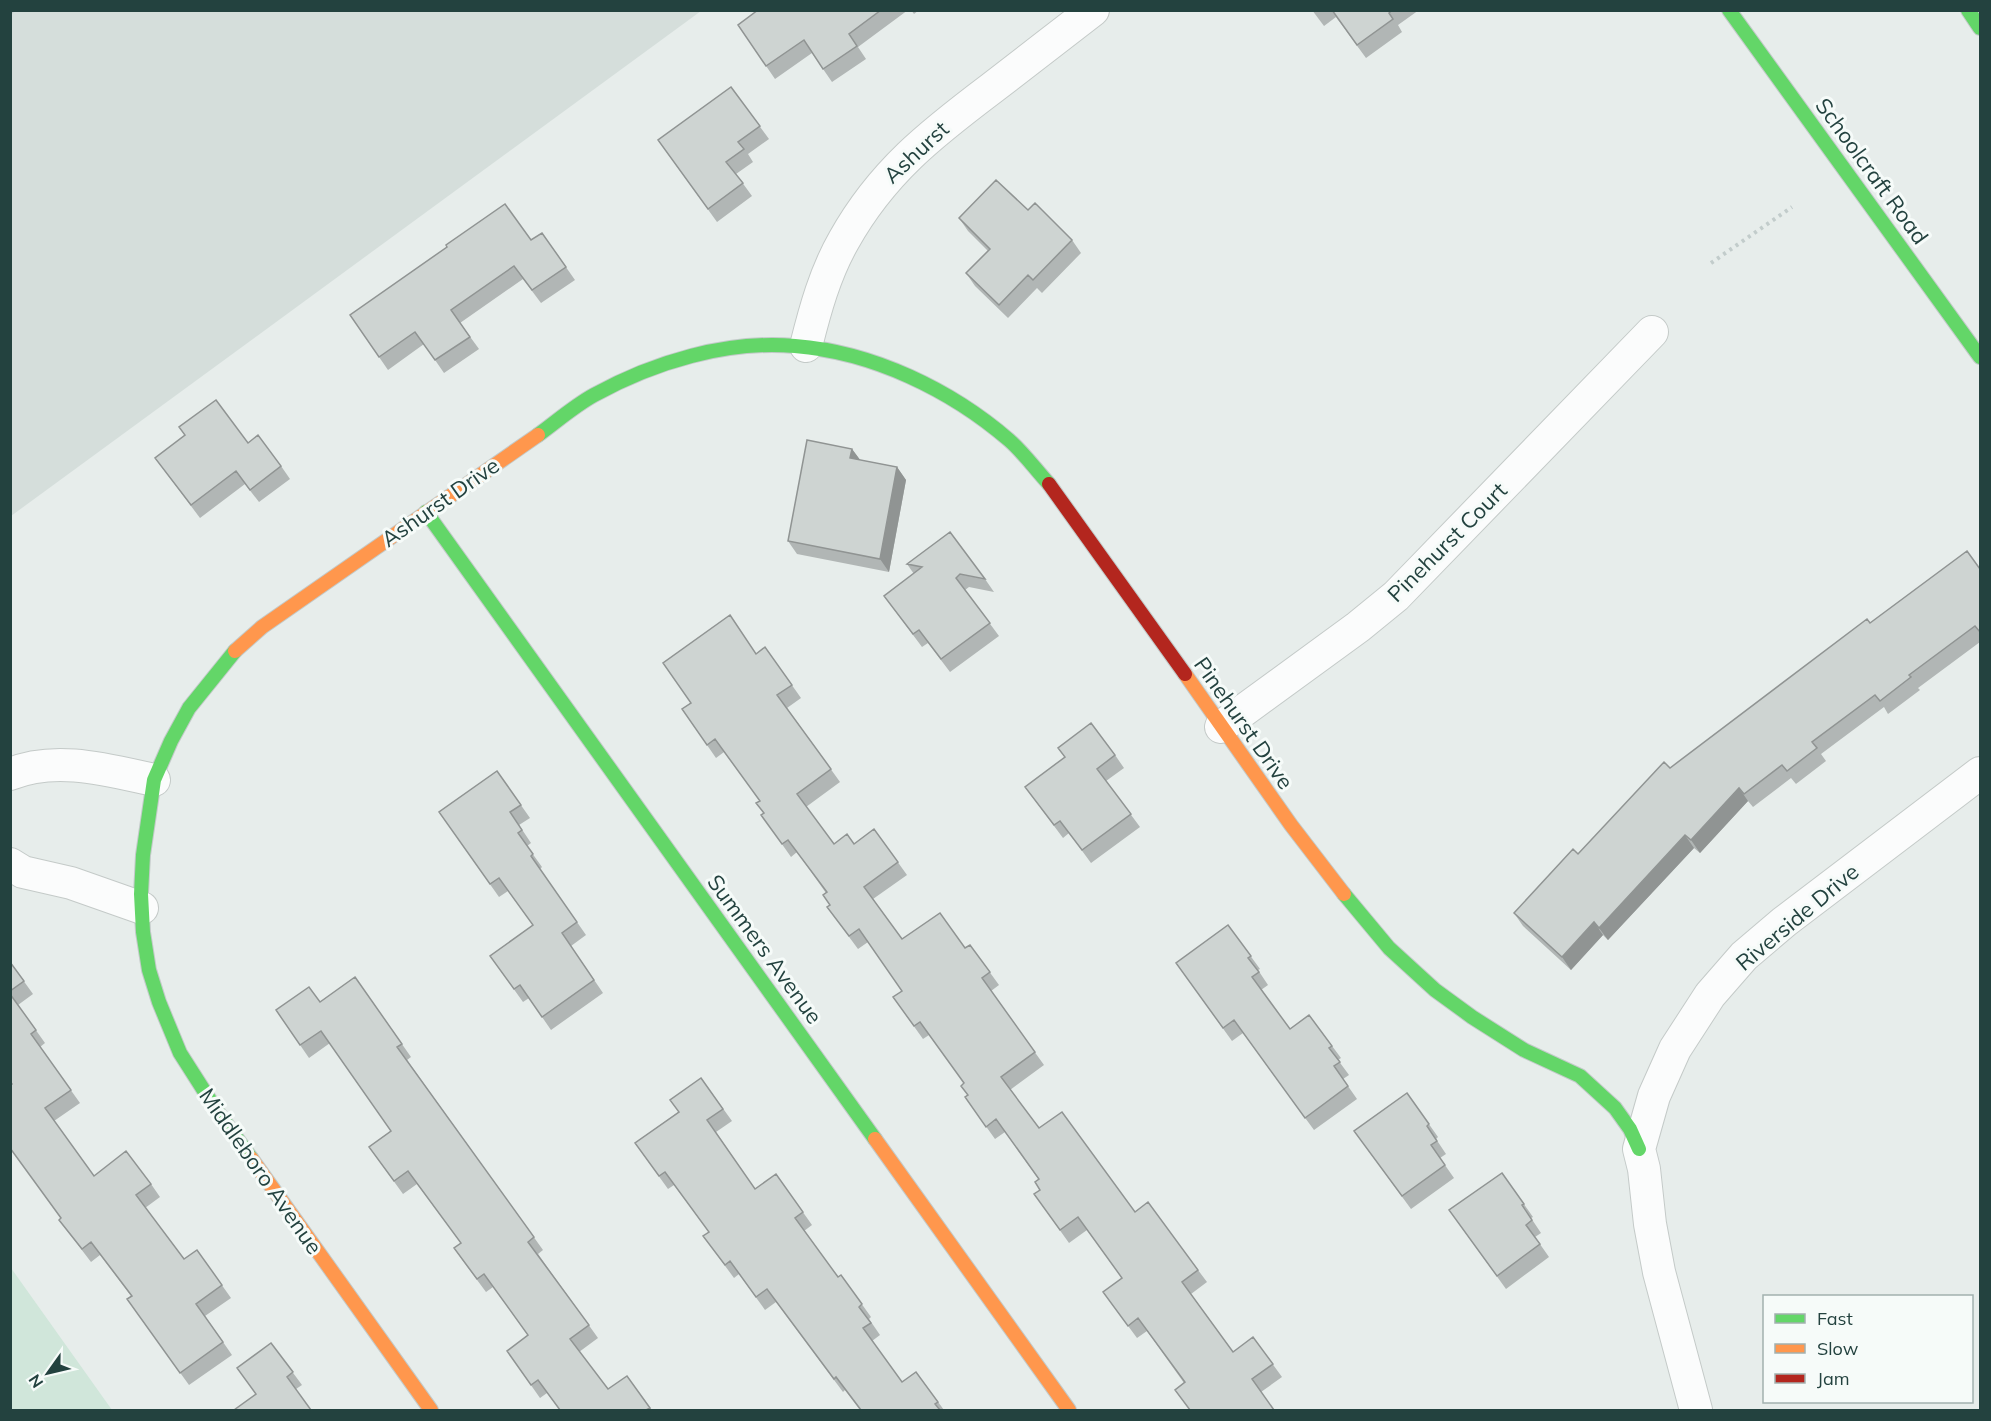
<svg xmlns="http://www.w3.org/2000/svg" width="1991" height="1421" font-family="Mulish,sans-serif">
	<rect width="100%" height="100%" fill="#e7edeb"/>
	<!-- built -->
	<path fill="#d5dedb" d="M11 10H701V11L11 516Z"/>
	<!-- green -->
	<path fill="#d0e6da" d="M10 1268H11L112 1410H11Z"/>
	<g fill="none" stroke-linecap="round" stroke-linejoin="round">
		<!-- street casing -->
		<g stroke="#c4cac8" stroke-width="34">
			<path id="street" d="M806 346C815 310 825 273 844 240 882 172 931 134 992 88 1026 62 1059 36 1093 10
				M1221 727 1358 627 1396 596 1652 332
				M10 774C56 755 108 770 154 780
				M10 864 23 872 71 883 142 908
				M1696 1410 1659 1272 1650 1224 1644 1169 1639 1149 1654 1096 1675 1049 1710 995 1744 956 1784 922 1980 773"/>
		</g>
		<!-- fast casing -->
		<g stroke="#c3cac9" stroke-width="16">
			<path id="fast" d="M1729 10 1980 357
				M1968 10 1980 28
				M538 435C556 422 574 406 594 395 654 362 727 340 795 346 873 352 951 390 1009 440 1024 453 1036 470 1049 484
				M426 512 875 1139
				M235 651 189 708 171 741 154 780 143 855 141 894 143 932 149 970 159 1002 180 1053 217 1111 251 1158
				M1344 894 1389 948 1435 990 1472 1017 1524 1050 1580 1076 1615 1108 1630 1129 1639 1149"/>
		</g>
		<!-- slow casing -->
		<g stroke="#c3cac9" stroke-width="16">
			<path id="slow" d="M235 651 262 627 538 435
				M1185 674 1291 825 1344 894
				M875 1139 1069 1410
				M251 1158 431 1410"/>
		</g>
		<!-- jam casing -->
		<g stroke="#c3cac9" stroke-width="16">
			<path id="jam" d="M1049 484 1185 674"/>
		</g>
		<!-- path -->
		<path stroke="#c2cccb" stroke-width="4" stroke-dasharray="3 4.5" stroke-linecap="butt" d="M10 12 16 10
			M1711 263 1792 207"/>
		<!-- street -->
		<use href="#street" stroke="#fbfcfc" stroke-width="32"/>
		<!-- fast -->
		<use href="#fast" stroke="#63d668" stroke-width="14"/>
		<!-- slow -->
		<use href="#slow" stroke="#ff974d" stroke-width="14"/>
		<!-- jam -->
		<use href="#jam" stroke="#b3261e" stroke-width="14"/>
	</g>
	<!-- wall -->
	<path fill="#b1b6b5" d="M758 10H908L858 47 866 59 832 82 812 53 775 79 738 25Z
		M911 10H919L914 14Z
		M1312 10H1419L1398 25 1402 32 1366 58 1336 17 1324 26Z
		M731 87 769 139 748 154 753 162 736 174 752 196 717 222 658 140Z
		M1028 210 1072 240 1081 253 1042 293 1037 288 1008 318 975 286 966 273 988 251 968 231 959 218Z
		M542 233 575 280 541 303 523 279 460 323 479 349 444 373 424 344 388 370 350 315 531 240Z
		M248 443 281 466 290 479 259 502 245 484 200 518 155 458Z
		M852 449 860 460 897 467 906 480 889 572 797 554 788 541Z
		M907 564 985 579 994 592 969 587 965 590 999 636 950 672 928 643 922 647 884 596 914 574Z
		M1980 569V642L1918 688 1920 690 1888 714 1884 707 1821 754 1826 761 1796 784 1791 778 1753 807 1748 801 1700 853 1694 848 1608 940 1603 935 1571 970 1523 926 1514 913 1670 768Z
		M765 647 801 698 787 708 840 782 806 807 834 844H854L874 829 907 875 873 899 902 939 965 948 970 945 999 985 991 991 1044 1065 1010 1090 1039 1128 1135 1212 1198 1270 1207 1282 1191 1294 1233 1352 1253 1337 1282 1377 1261 1392 1184 1383 1147 1331 1137 1338 1103 1292 1122 1278 1087 1230 1069 1243 1034 1194 1040 1190 1039 1180 1005 1132 995 1139 965 1097 967 1095 964 1083 929 1035 923 1039 893 997 902 991 868 942 858 949 827 907 830 905 826 893 797 852 791 857 770 827 763 813 760 801 724 752 716 758 682 709Z
		M1115 755 1124 768 1106 781 1140 827 1091 863 1069 833 1063 838 1025 787Z
		M497 771 530 818 519 825 531 843 527 846 542 867 540 869 586 935 571 946 603 993 551 1030 529 998 523 1002 490 956 533 925 508 891 499 897 439 812Z
		M1228 925 1260 969 1258 970 1268 985 1261 990 1290 1029 1309 1015 1341 1058 1338 1060 1349 1075 1343 1079 1357 1099 1314 1130 1243 1033 1232 1041 1176 963Z
		M10 962 33 994 18 1005 45 1043 40 1047 80 1103 54 1121 94 1176 151 1184 160 1197 145 1208 184 1259 197 1250 231 1298 205 1316 232 1355 189 1385 127 1299 131 1296 100 1255 91 1262 68 1232 59 1220 61 1218 13 1151 10 1153V1085L12 1084 10 1082Z
		M355 977 411 1057 407 1060 543 1250 538 1254 598 1338 579 1352 608 1389 627 1376 652 1410H560L547 1393 540 1398 507 1351 528 1335 493 1287 486 1292 463 1261 454 1248 461 1243 417 1184 403 1194 369 1147 391 1131 330 1043 309 1058 276 1010 320 1002Z
		M701 1078 732 1121 716 1132 755 1189 776 1174 812 1225 804 1231 838 1277 841 1275 871 1317 869 1319 880 1335 872 1341 902 1382 916 1372 944 1410H860L845 1390 843 1392 776 1302 765 1310 739 1274 734 1278 703 1236 709 1232 674 1185 668 1189 635 1143 678 1112Z
		M1407 1093 1438 1137 1436 1139 1446 1154 1440 1158 1454 1178 1411 1209 1354 1131Z
		M1502 1173 1533 1217 1531 1218 1541 1233 1535 1237 1549 1257 1506 1289 1449 1210Z
		M271 1343 302 1385 296 1389 256 1395Z"/>
	<!-- shaded-wall -->
	<path fill="#909493" d="M852 449 861 461 850 458Z
		M897 467 906 480 889 572 880 559Z
		M1739 788 1748 801 1700 853 1691 840Z
		M1685 835 1694 848 1608 940 1599 928Z
		M1594 922 1603 935 1571 970 1562 957Z"/>
	<!-- building -->
	<path fill="#ced4d2" stroke="#909493" stroke-width="1.5" d="M758 10H881L849 34 857 46 823 69 804 40 766 66 738 25Z
		M1332 10H1392L1389 13 1393 19 1357 45Z
		M731 87 760 126 738 142 744 149 726 162 743 183 708 209 658 140Z
		M996 180 1028 210 1035 203 1072 240 1033 280 1028 275 999 305 966 273 990 249 959 218Z
		M505 204 531 240 542 233 566 267 532 290 514 266 451 310 470 337 435 360 415 332 379 357 350 315 447 247 446 245Z
		M216 400 248 443 258 435 281 466 250 490 236 471 191 505 155 458 185 435 179 427Z
		M807 440 852 449 850 458 897 467 880 559 788 541Z
		M950 532 985 579 960 574 956 578 990 623 941 659 919 630 913 634 884 596 922 567 907 564Z
		M1967 551 1980 569V632L1975 626 1909 675 1911 677 1880 701 1875 695 1812 742 1817 748 1787 771 1782 765 1744 794 1739 788 1691 840 1685 835 1599 928 1594 922 1562 957 1514 913 1573 849 1578 854 1664 762 1670 768 1867 619 1870 623Z
		M730 615 756 654 765 647 792 685 777 695 831 769 797 794 834 844 847 834 854 844 874 829 898 862 864 887 902 939 940 913 965 948 970 945 990 972 982 978 1035 1052 1001 1077 1039 1128 1062 1112 1135 1212 1148 1202 1198 1270 1182 1282 1233 1352 1253 1337 1273 1364 1252 1379 1274 1410H1190L1175 1390 1185 1382 1138 1318 1128 1326 1103 1292 1122 1278 1078 1217 1060 1230 1034 1194 1040 1190 1035 1182 1039 1179 996 1119 986 1127 965 1097 968 1095 961 1086 964 1083 920 1022 914 1026 893 997 902 991 859 929 849 936 827 907 830 905 823 895 827 892 788 840 782 844 761 815 764 813 756 803 760 801 715 739 707 745 682 709 691 703 663 663Z
		M1091 723 1115 755 1097 769 1131 814 1082 850 1060 821 1054 825 1025 787 1065 757 1058 748Z
		M497 771 521 805 510 812 522 830 518 833 533 854 531 856 577 922 562 933 594 980 542 1017 520 985 514 989 490 956 533 925 499 878 490 884 439 812Z
		M1228 925 1251 956 1248 958 1259 972 1252 977 1290 1029 1309 1015 1332 1046 1329 1048 1340 1062 1334 1066 1348 1086 1305 1118 1234 1020 1223 1028 1176 963Z
		M10 962 24 981 10 991Z
		M355 977 402 1044 397 1047 534 1237 528 1242 589 1325 570 1339 608 1389 627 1376 650 1408 646 1410H560L538 1380 531 1385 507 1351 528 1335 484 1274 477 1279 454 1248 461 1243 408 1171 394 1181 369 1147 391 1131 321 1031 300 1045 276 1010 309 987 320 1002Z
		M10 994 36 1030 31 1034 71 1090 45 1108 94 1176 126 1151 151 1184 136 1195 184 1259 197 1250 222 1285 196 1304 223 1342 180 1373 127 1299 132 1296 91 1242 82 1249 59 1220 61 1218 10 1148V1085L12 1084 10 1081Z
		M701 1078 723 1109 707 1120 755 1189 776 1174 803 1212 795 1218 838 1277 841 1275 862 1304 859 1307 871 1323 863 1328 902 1382 916 1372 938 1402 935 1404 940 1410H861L836 1377 834 1379 767 1289 756 1297 730 1261 725 1265 703 1236 709 1232 665 1172 659 1176 635 1143 679 1112 670 1100Z
		M1407 1093 1429 1124 1427 1126 1437 1141 1431 1145 1445 1165 1402 1196 1354 1131Z
		M1502 1173 1524 1204 1522 1205 1532 1220 1526 1225 1540 1244 1497 1276 1449 1210Z
		M271 1343 293 1372 287 1377 311 1410H234L256 1394 237 1368Z"/>
	<g text-anchor="middle" stroke-width="6" stroke-linejoin="round" paint-order="stroke">
		<!-- street labels -->
		<g font-size="22" fill="#23423f" stroke="#f6fbf9">
			<text transform="translate(916 152) rotate(-43)" y="8">Ashurst</text>
			<text transform="translate(1872 171) rotate(54)" y="8">Schoolcraft Road</text>
			<text transform="translate(440 502) rotate(-35)" y="8">Ashurst Drive</text>
			<text transform="translate(1447 542) rotate(-45)" y="8">Pinehurst Court</text>
			<text transform="translate(1244 723) rotate(55)" y="8">Pinehurst Drive</text>
			<text transform="translate(1797 917) rotate(-40)" y="8">Riverside Drive</text>
			<text transform="translate(765 949) rotate(54)" y="8">Summers Avenue</text>
			<text transform="translate(261 1171) rotate(55)" y="8">Middleboro Avenue</text>
		</g>
	</g>
	<!-- border -->
	<rect width="1991" height="1421" fill="none" stroke="#23423f" stroke-width="24"/>
	<!-- legend -->
	<rect x="1763" y="1295" width="210" height="108" fill="#f6fbf9" stroke="#a2b1af" stroke-width="1.5"/>
	<rect x="1775" y="1314" width="30" height="9" fill="#63d668" stroke="#a2b1af" stroke-width="1.5"/>
	<text x="1817" y="1325" font-size="18" fill="#23423f">Fast</text>
	<rect x="1775" y="1344" width="30" height="9" fill="#ff974d" stroke="#a2b1af" stroke-width="1.5"/>
	<text x="1817" y="1355" font-size="18" fill="#23423f">Slow</text>
	<rect x="1775" y="1374" width="30" height="9" fill="#b3261e" stroke="#a2b1af" stroke-width="1.5"/>
	<text x="1817" y="1385" font-size="18" fill="#23423f">Jam</text>
	<!-- north arrow -->
	<g transform="translate(48 1373) rotate(236)" stroke="#f6fbf9" stroke-width="4.5" paint-order="stroke">
	<path d="M0-4.5L10 22L0 15L-10 22Z" fill="#23423f"/>
	<text y="-9" font-size="16" font-weight="bold" text-anchor="middle" fill="#23423f">N</text>
	</g>
</svg>
